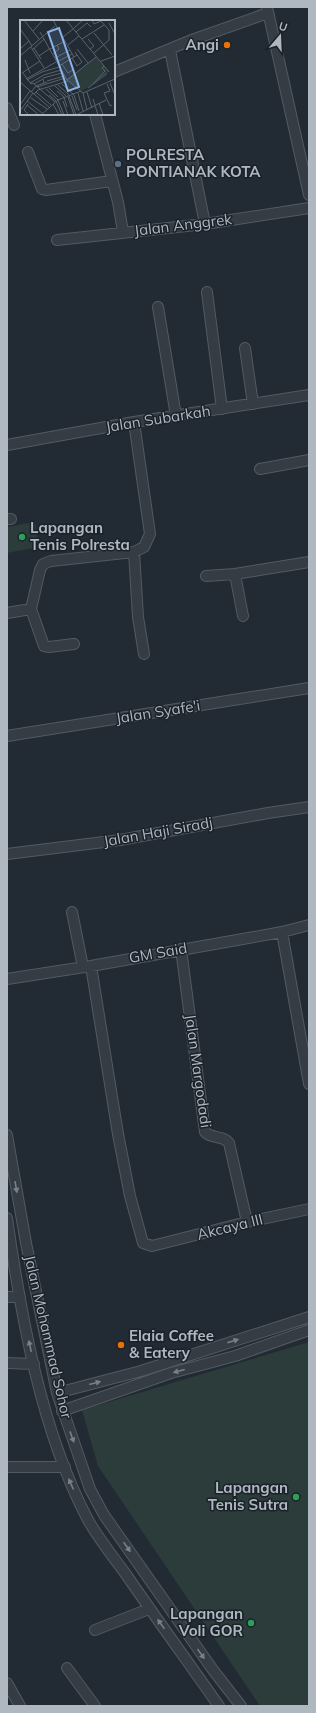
<svg xmlns="http://www.w3.org/2000/svg" width="316" height="1713" font-family="Mulish,sans-serif">
	<rect width="100%" height="100%" fill="#222a33"/>
	<!-- green -->
	<path fill="#2b3c3b" d="M35 522 39 547 7 553V527Z
		M309 1342V1706H260L98 1466 82 1410Z"/>
	<g fill="none" stroke-linecap="round" stroke-linejoin="round">
		<!-- minor casing -->
		<g stroke="#525a62" stroke-width="12">
			<path id="minor" d="M267 7 309 195
				M170 50 205 224
				M114 72 189 41 268 13
				M7 108 14 125
				M95 114 118 202 123 232
				M28 152 42 189 46 190 112 181
				M57 240 205 224 309 208
				M207 292 222 409
				M158 307 176 416
				M245 348 253 404
				M7 445 134 422 309 395
				M260 469 309 460
				M7 519H11
				M134 552 138 617 144 654
				M206 576 235 574
				M31 609 44 646 49 647 74 644
				M7 613 31 609 40 570 43 564 51 561 134 552 144 547 150 534 134 422
				M243 616 235 574 309 562
				M7 736 309 688
				M7 854 120 840 268 813 309 807
				M72 912 83 967
				M282 932 309 1084
				M181 949 205 1132C211 1139 223 1135 229 1143L247 1222
				M91 966 118 1134 130 1196 143 1243 152 1246 247 1222 309 1209
				M7 979 91 966 282 932 309 925
				M7 1135 26 1243 57 1393 90 1489 104 1515 213 1670 241 1706
				M7 1218C21 1316 41 1430 87 1518 97 1537 112 1555 125 1573 156 1618 188 1662 219 1706
				M7 1297H20
				M7 1363 34 1364
				M57 1393 141 1371 309 1317
				M62 1411 171 1373 235 1356 309 1330
				M7 1467H65
				M95 1630 149 1609
				M67 1668 95 1706
				M7 1683 20 1706"/>
		</g>
		<!-- minor -->
		<use href="#minor" stroke="#353c44" stroke-width="10"/>
	</g>
	<!-- one-way arrows -->
	<defs><path id="oneway-solid" d="M-6-.8H1V-3.2L6.5 0L1 3.2V.8H-6Z"/></defs>
	<g fill="#788089">
		<use href="#oneway-solid" transform="translate(16 1187) rotate(80)"/>
		<use href="#oneway-solid" transform="translate(233 1341) rotate(-18)"/>
		<use href="#oneway-solid" transform="translate(30 1346) rotate(-102)"/>
		<use href="#oneway-solid" transform="translate(179 1371) rotate(165)"/>
		<use href="#oneway-solid" transform="translate(95 1383) rotate(-15)"/>
		<use href="#oneway-solid" transform="translate(72 1437) rotate(70)"/>
		<use href="#oneway-solid" transform="translate(71 1484) rotate(-114)"/>
		<use href="#oneway-solid" transform="translate(127 1547) rotate(55)"/>
		<use href="#oneway-solid" transform="translate(161 1624) rotate(-126)"/>
		<use href="#oneway-solid" transform="translate(201 1654) rotate(55)"/>
	</g>
	<!-- markers -->
	<g fill="#e8710a" stroke="#1a2129" stroke-width="1.5">
		<circle cx="227" cy="45" r="4"/>
		<circle cx="121" cy="1345" r="4"/>
	</g>
	<circle fill="#5c6f8a" stroke="#1a2129" stroke-width="1.5" cx="118" cy="164" r="4"/>
	<g fill="#2e9e5b" stroke="#1a2129" stroke-width="1.5">
		<circle cx="22" cy="537" r="4"/>
		<circle cx="296" cy="1497" r="4"/>
		<circle cx="251" cy="1623" r="4"/>
	</g>
	<g text-anchor="middle" stroke-width="3" stroke-linejoin="round" paint-order="stroke">
		<!-- poi labels -->
		<g font-size="15" font-weight="bold" fill="#afb7c1" stroke="#1a2129" text-anchor="end">
			<text x="219" y="50">Angi</text>
			<text x="126" y="160" text-anchor="start">POLRESTA<tspan x="126" dy="17">PONTIANAK KOTA</tspan></text>
			<text x="30" y="533" text-anchor="start">Lapangan<tspan x="30" dy="17">Tenis Polresta</tspan></text>
			<text x="129" y="1341" text-anchor="start">Elaia Coffee<tspan x="129" dy="17">&amp; Eatery</tspan></text>
			<text x="288" y="1493">Lapangan<tspan x="288" dy="17">Tenis Sutra</tspan></text>
			<text x="243" y="1619">Lapangan<tspan x="243" dy="17">Voli GOR</tspan></text>
		</g>
		<!-- street labels -->
		<g font-size="15" fill="#afb7c1" stroke="#1a2129">
			<text transform="translate(183 225) rotate(-7)" y="5">Jalan Anggrek</text>
			<text transform="translate(158 419) rotate(-9)" y="5">Jalan Subarkah</text>
			<text transform="translate(158 712) rotate(-9)" y="5">Jalan Syafe'i</text>
			<text transform="translate(158 832) rotate(-10)" y="5">Jalan Haji Siradj</text>
			<text transform="translate(158 953) rotate(-10)" y="5">GM Said</text>
			<text transform="translate(198 1071) rotate(82)" y="5">Jalan Margodadi</text>
			<text transform="translate(230 1227) rotate(-14)" y="5">Akcaya III</text>
			<text transform="translate(48 1337) rotate(77)" y="5">Jalan Mohammad Sohor</text>
		</g>
	</g>
	<!-- overview -->
	<g transform="translate(20 20)">
		<rect width="95" height="95" fill="#222a33"/>
		<path d="M76 37 88 51 86 56 62 71 47 59Z" fill="#2b3c3b"/>
		<path fill="none" stroke="#39485b" stroke-width="2" d="M68 68 87 53"/>
		<path fill="none" stroke="#5a626c" stroke-width="1" d="M4 0 19 19M33 0 54 37M46 0 89 52M72 0 74 4 81 1M89 3 95 14M54 8 63 0M0 9 9 21M13 11 23 0M20 12 47 60 63 73 95 59M56 12 67 3 71 7M74 13 92 35M43 17 53 9M62 19 84 5M68 19 74 26 70 29M48 25 59 16M11 27 24 48M14 28 21 39M0 29 9 21 12 26M30 29 45 21M57 29 68 43M12 30 24 19M74 33 89 20V10L80 0M33 34 39 29 37 25M0 36 35 6M19 36 29 29M0 37V59M35 38 50 30M52 38 57 46 62 42 55 32M5 40 10 53M81 41 95 36M37 42 52 34M42 44 48 53 54 49M39 46 57 35M2 53 20 41M3 53 11 64 13 63 35 82M23 58 42 53M6 59 36 42M7 60 22 52 39 47M47 60 76 37M27 61 44 56M0 62 29 87M10 63 24 55 41 50M90 63 95 75M14 64 23 59 24 63M42 64 54 75M73 64 85 51 82 48 84 46M87 64 90 71 84 73 90 86 92 85M38 65 50 76M35 66 46 76M17 67 45 58M29 68 38 77M26 69 38 80M37 71 44 77 47 87M11 72 16 66 27 62M16 72 31 85M67 72 72 88M58 73 63 91M63 73 67 90M14 74 18 70 48 61M29 75 36 81 42 95M54 75 59 91M49 76 56 95M52 76 57 90M48 77 54 95M11 78 27 89M73 79 78 95M38 80 44 95M7 81 22 93M43 81 48 95M79 83 83 95M8 84 4 90 9 95M33 84 39 95M0 85 10 71M7 85 19 95M0 91 13 73M21 95 38 80 61 71M56 95 86 80"/>
		<path fill="#8bb3ea" fill-opacity="0.15" stroke="#8bb3ea" stroke-width="2" d="M39 8 59 67 48 71 28 12Z"/>
		<rect width="95" height="95" fill="none" stroke="#afb7c1" stroke-width="2"/>
	</g>
	<!-- border -->
	<rect width="316" height="1713" fill="none" stroke="#afb7c1" stroke-width="16"/>
	<!-- north arrow -->
	<g transform="translate(280 36) rotate(19)" stroke="#1a2129" stroke-width="3" paint-order="stroke">
	<path d="M0-3L7 15L0 10L-7 15Z" fill="#afb7c1"/>
	<text y="-6" font-size="11" font-weight="bold" text-anchor="middle" fill="#afb7c1">U</text>
	</g>
</svg>
